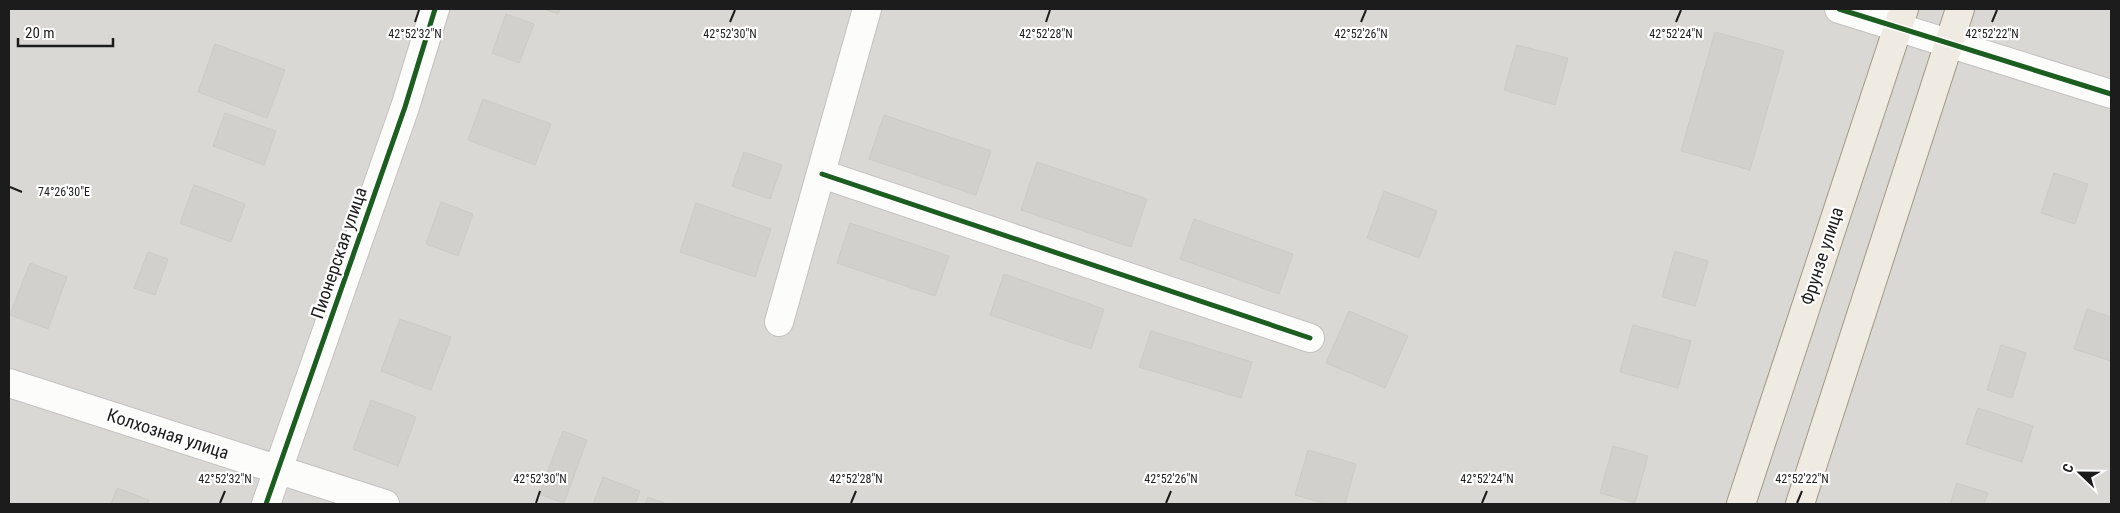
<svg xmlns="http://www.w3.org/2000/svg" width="2120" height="513" font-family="'Roboto Condensed',sans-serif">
	<rect width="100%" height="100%" fill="#eae9e4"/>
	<!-- residential -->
	<path fill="#d9d8d5" d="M9 9H2111V504H9Z"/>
	<!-- building -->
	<path fill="#d2d0cd" stroke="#cdcac5" d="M544 9H560L558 14Z
		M506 14 534 24 519 63 492 53Z
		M1715 32 1784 51 1750 170 1681 151Z
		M215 44 285 70 267 118 198 92Z
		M1517 45 1568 58 1555 105 1504 90Z
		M483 99 551 124 535 165 468 140Z
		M225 113 276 131 264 165 213 146Z
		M884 115 991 151 976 195 869 159Z
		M744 152 782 165 770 199 732 186Z
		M1037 162 1147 199 1131 247 1021 210Z
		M2054 173 2088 184 2075 224 2041 213Z
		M194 185 245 204 231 242 180 223Z
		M1384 191 1437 211 1419 258 1367 238Z
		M441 202 473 214 458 256 426 244Z
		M696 203 771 229 755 277 680 252Z
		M1194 219 1293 254 1279 294 1180 259Z
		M850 223 949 256 935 296 837 263Z
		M1675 251 1708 261 1695 306 1662 297Z
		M148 252 168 259 155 295 134 288Z
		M30 263 67 277 48 329 10 315Z
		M1004 274 1104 309 1091 349 990 315Z
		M2087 309 2111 317V361L2074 349Z
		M1349 311 1408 336 1385 388 1326 363Z
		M400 319 451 337 431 390 381 371Z
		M1633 325 1691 341 1678 388 1620 372Z
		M1151 331 1252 362 1241 398 1139 367Z
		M2001 345 2026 353 2012 398 1987 390Z
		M371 400 416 417 398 466 353 449Z
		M1978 408 2033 426 2022 462 1966 444Z
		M563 431 587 440 564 503 539 494Z
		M1613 446 1648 456 1635 503 1600 493Z
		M1308 450 1356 464 1345 504H1328L1295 495Z
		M603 477 640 491 635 504H593Z
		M1957 483 1988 493 1984 504H1950Z
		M117 488 149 500 147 504H111Z
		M648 497 667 504H645Z"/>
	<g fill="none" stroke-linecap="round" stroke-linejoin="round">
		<!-- minor casing -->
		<g stroke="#c3c2c0" stroke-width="30">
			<path id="minor" d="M1839 9 2111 94
				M822 174 1310 338
				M779 322 867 9
				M9 383 385 504
				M266 504 405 107 435 9"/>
		</g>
		<!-- primary casing -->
		<g stroke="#a09881" stroke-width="30">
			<path id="primary" d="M1741 504 1904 9
				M1800 504 1960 9"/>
		</g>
		<!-- minor -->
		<use href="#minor" stroke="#fcfcfb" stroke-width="28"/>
		<!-- primary -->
		<use href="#primary" stroke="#f0ebe2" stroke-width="28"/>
		<!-- cycleway casing -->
		<g stroke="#fff" stroke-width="8">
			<path id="cycleway" d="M1839 9 2111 94
				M822 174 1310 338
				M266 504 405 107 435 9"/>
		</g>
		<!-- cycleway -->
		<use href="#cycleway" stroke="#1b5e20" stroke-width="5"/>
	</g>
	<!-- ticks -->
	<path fill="none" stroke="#1c1c1c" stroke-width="2" d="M415 22 419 10M730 22 735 10M1046 22 1050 10M1361 22 1366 10M1676 22 1681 10M1992 22 1997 10M10 187 22 192M220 503 225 491M536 503 540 491M851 503 856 491M1166 503 1171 491M1482 503 1487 491M1797 503 1802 491"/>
	<g text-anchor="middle" stroke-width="4.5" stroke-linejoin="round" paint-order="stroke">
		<!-- street labels -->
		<g font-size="18" fill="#1c1c1c" stroke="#fff">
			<text transform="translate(339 253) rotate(-71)" y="6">Пионерская улица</text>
			<text transform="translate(1822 256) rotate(-72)" y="6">Фрунзе улица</text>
			<text transform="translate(168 434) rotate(18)" y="6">Колхозная улица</text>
		</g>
	</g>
	<g font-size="12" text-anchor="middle" fill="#1c1c1c" stroke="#fff" stroke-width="4.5" stroke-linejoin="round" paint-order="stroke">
		<text x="1046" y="38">42°52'28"N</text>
		<text x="1361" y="38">42°52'26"N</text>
		<text x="1676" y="38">42°52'24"N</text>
		<text x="1992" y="38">42°52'22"N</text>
		<text x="415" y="38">42°52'32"N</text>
		<text x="730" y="38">42°52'30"N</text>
		<text x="64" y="196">74°26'30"E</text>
		<text x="225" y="483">42°52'32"N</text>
		<text x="540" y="483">42°52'30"N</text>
		<text x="856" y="483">42°52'28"N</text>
		<text x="1171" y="483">42°52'26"N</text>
		<text x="1487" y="483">42°52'24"N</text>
		<text x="1802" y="483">42°52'22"N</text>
	</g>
	<!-- border -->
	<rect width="2120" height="513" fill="none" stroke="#1c1c1c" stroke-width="20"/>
	<!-- north arrow -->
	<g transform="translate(2080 473) rotate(292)" stroke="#ffffff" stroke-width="4" paint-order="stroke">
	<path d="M0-4L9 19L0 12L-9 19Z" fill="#1c1c1c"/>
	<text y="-8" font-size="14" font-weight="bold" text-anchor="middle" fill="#1c1c1c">С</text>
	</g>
	<!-- scale -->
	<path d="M18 38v8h95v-8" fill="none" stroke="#1c1c1c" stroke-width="2.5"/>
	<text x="25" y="38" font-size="15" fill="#1c1c1c" stroke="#ffffff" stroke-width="4" paint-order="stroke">20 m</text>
</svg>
